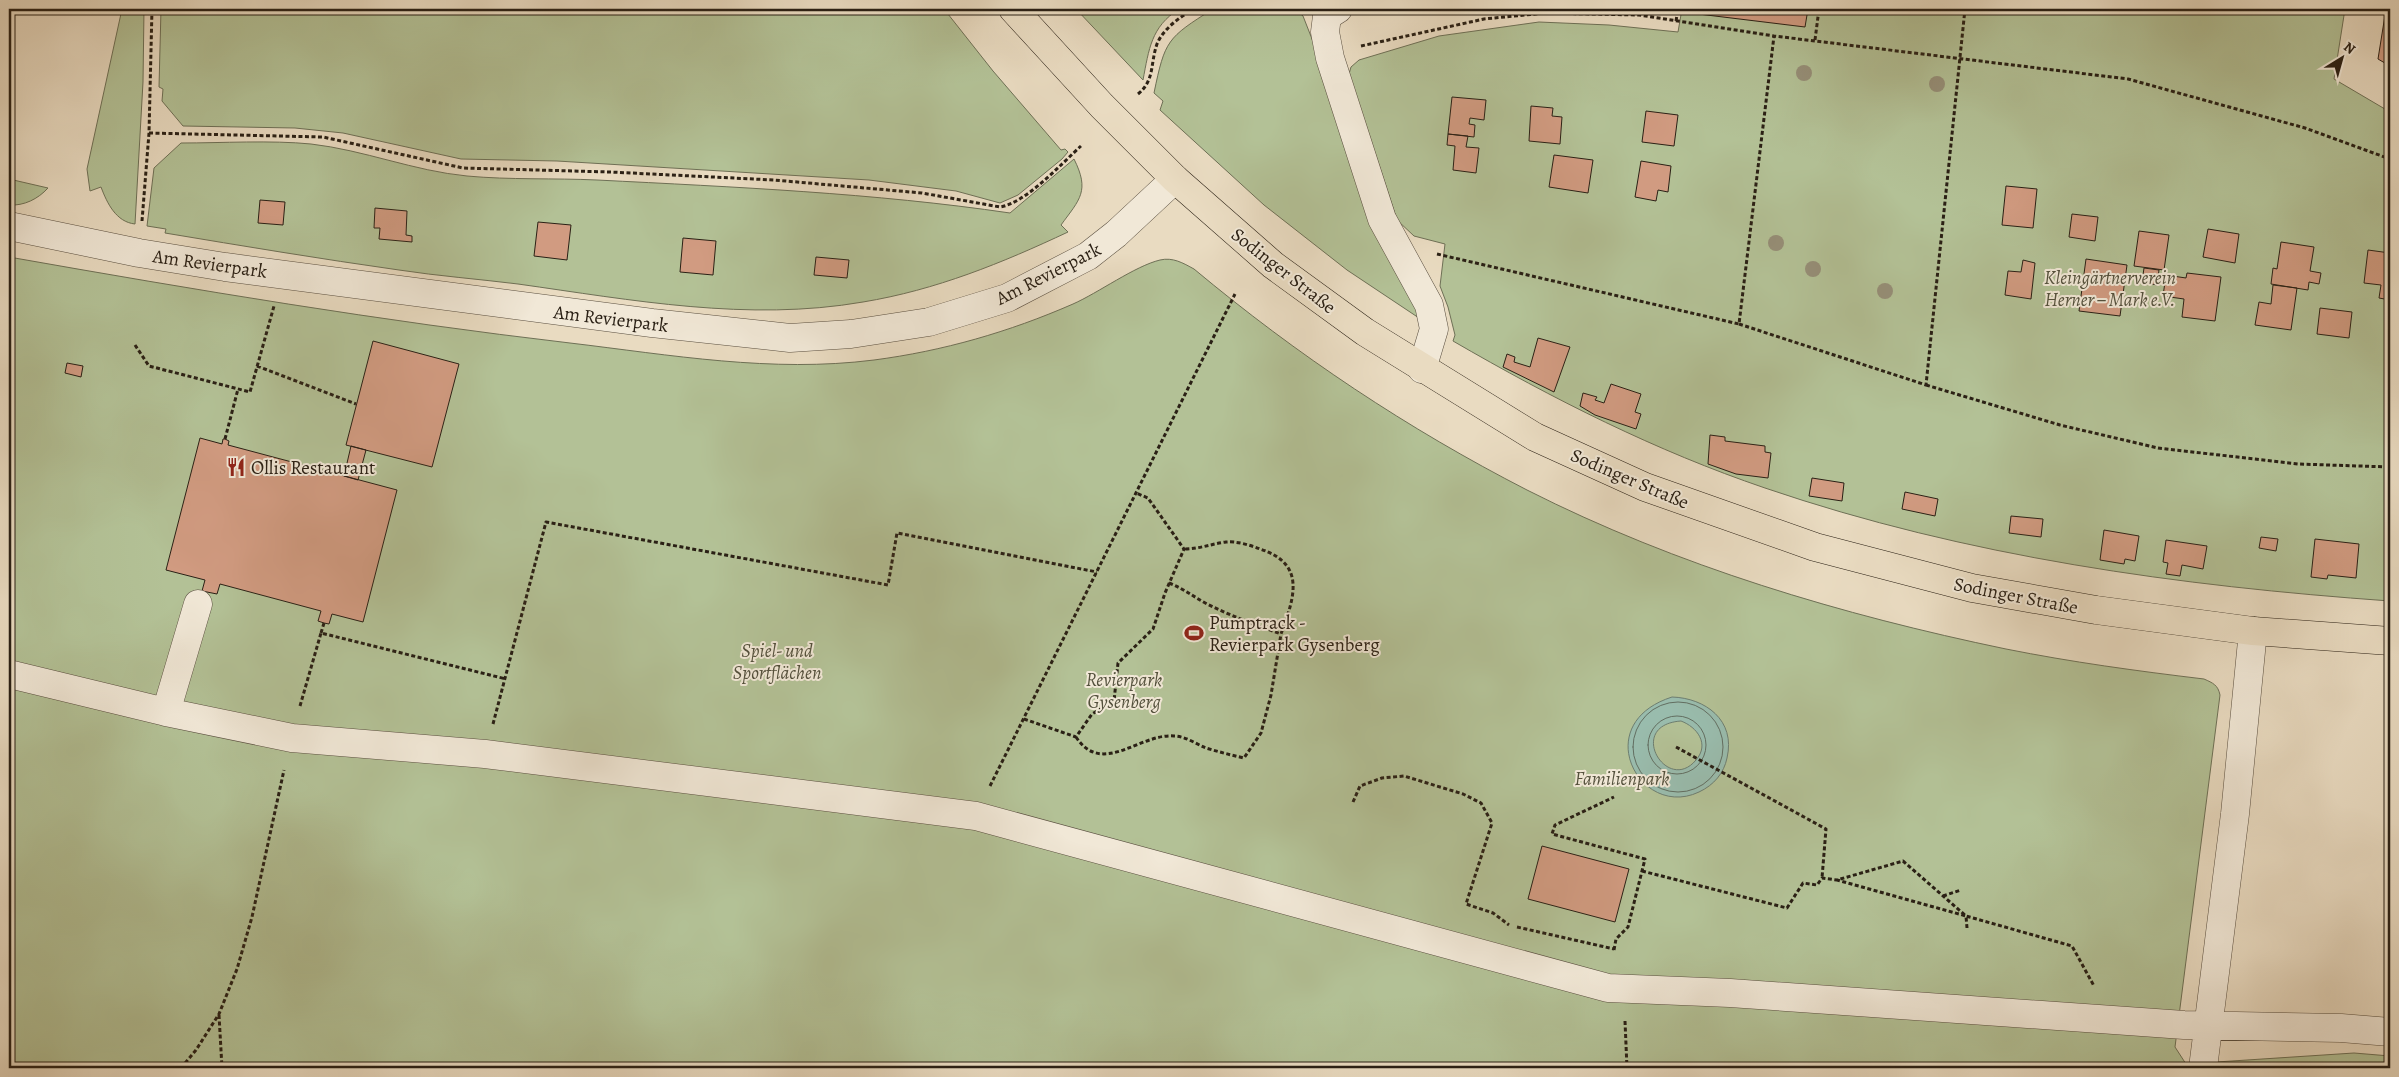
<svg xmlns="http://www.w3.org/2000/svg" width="2399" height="1077" font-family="Alegreya,serif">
	<rect width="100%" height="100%" fill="#e9dbc1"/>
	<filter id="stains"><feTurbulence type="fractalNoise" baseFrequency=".004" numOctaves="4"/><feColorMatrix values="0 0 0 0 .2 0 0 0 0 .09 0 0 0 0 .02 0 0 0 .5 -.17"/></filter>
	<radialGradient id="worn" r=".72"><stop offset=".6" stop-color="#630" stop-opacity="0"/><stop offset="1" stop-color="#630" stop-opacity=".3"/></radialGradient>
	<!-- green -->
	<path fill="#b3c196" stroke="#6e7056" d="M122 9H144L143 82 135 224C116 222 107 203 101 187L90 191 87 169Z
		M161 9H944L993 71 1061 150 1065 149 1068 152 1062 159 1018 195 1000 203 956 191 869 180 557 161 461 159 343 133 295 128 183 126 162 101 163 89 159 87Z
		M1076 9H1179C1151 27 1149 49 1143 80Z
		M1213 9H1295L1303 16 1419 312V318L1347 270 1264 205 1160 110 1163 101 1154 93C1165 40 1167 38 1213 9Z
		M1682 9H2345L2334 79 2390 112V601C2179 586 1967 557 1765 488 1656 451 1553 399 1453 341L1455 335 1448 307 1440 286 1445 244 1414 236 1397 220 1349 74 1351 67 1359 60 1439 36 1539 22 1609 25 1678 32Z
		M181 143C222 143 271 140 311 144 364 150 414 171 467 176 510 180 554 178 597 180 734 187 874 193 1010 213L1074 159C1090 191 1080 199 1061 225L1068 232C1002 263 936 290 863 302 748 322 632 300 518 284 478 279 438 276 399 270 321 259 243 246 165 233L166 229 147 226 154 168Z
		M9 179 48 188C38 199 24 206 9 205Z
		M9 257C196 290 381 321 570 343 671 355 772 373 874 360 943 351 1009 332 1073 304 1098 293 1135 266 1160 260 1173 257 1183 263 1194 269 1297 355 1408 429 1527 490 1677 566 1842 615 2006 649 2071 662 2137 671 2204 679 2213 683 2218 685 2220 695L2175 1047 2186 1064 2354 1053 2390 1056V1068H9Z"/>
	<!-- water -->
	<path fill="#99bcad" stroke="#6d7e70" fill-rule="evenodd" d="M1672 697C1705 698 1736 720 1727 758 1724 773 1714 785 1699 792 1640 820 1588 724 1672 697ZM1681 721C1697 727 1710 744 1696 760 1667 795 1625 725 1681 721Z"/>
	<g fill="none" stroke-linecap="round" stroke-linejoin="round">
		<!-- shore -->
		<path stroke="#626e61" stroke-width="1" d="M1633 747a45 45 0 1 1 90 0a45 45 0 1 1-90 0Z
			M1648 745a29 29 0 1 1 58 0a29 29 0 1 1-58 0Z"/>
	</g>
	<!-- building -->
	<path fill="#d19b81" stroke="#2a2015" d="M1682 9H1808L1805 27 1682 12Z
		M2386 9H2390V66L2378 59Z
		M1452 97 1486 100 1484 120 1470 118 1469 124 1475 125 1474 137 1448 134Z
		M1531 106 1553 108 1552 116 1562 117 1560 144 1529 141Z
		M1646 111 1678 115 1674 146 1642 142Z
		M1448 134 1468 136 1466 147 1479 148 1476 173 1453 170 1455 146 1447 145Z
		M1554 155 1593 160 1588 193 1549 187Z
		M1641 161 1671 166 1668 192 1658 190 1656 201 1635 197Z
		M2006 186 2037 189 2033 228 2002 225Z
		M260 200 285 202 283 225 258 223Z
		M375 208 407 211 406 235 412 236V242L379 239 380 228H374Z
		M2072 214 2098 217 2095 241 2069 237Z
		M538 222 571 225 567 260 534 256Z
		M2208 229 2239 234 2235 263 2203 257Z
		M2139 231 2169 235 2164 270 2134 266Z
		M683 238 716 241 713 275 680 272Z
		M2281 242 2314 247 2310 271 2321 273 2319 284 2309 282 2308 290 2271 284 2273 268 2277 269Z
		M2368 250 2390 253V300L2379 298 2381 285 2364 283Z
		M816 257 849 260 847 278 814 275Z
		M2086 259 2127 265 2120 316 2079 311Z
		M2023 260 2035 263 2031 299 2005 295 2008 271 2021 272Z
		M2144 268 2159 270 2157 285 2142 282Z
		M2187 273 2221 277 2215 321 2182 317 2184 299 2163 296 2166 275 2186 278Z
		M2273 285 2297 288 2291 330 2255 325 2259 302 2271 304Z
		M2320 308 2352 312 2349 338 2317 334Z
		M1538 338 1570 347 1554 392 1503 367 1507 354 1515 357 1514 362 1530 367Z
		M373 341 459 364 432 467 346 445Z
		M67 363 83 366 81 377 65 373Z
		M1611 384 1641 394 1635 412 1641 414 1636 429 1595 415 1580 406 1583 393 1597 397 1595 400 1604 403Z
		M1710 435 1725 437V441L1765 446V452L1771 453 1768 478 1736 474 1708 464Z
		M200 438 222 444 223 439H225L229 441 228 445 397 490 363 622 332 614 329 624 324 623 318 621 321 611 220 584 217 594 202 591 205 580 166 570Z
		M351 446 366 450 358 480 344 476Z
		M1812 478 1844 483 1842 501 1809 496Z
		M1905 492 1938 499 1935 516 1902 509Z
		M2011 516 2043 519 2041 537 2009 533Z
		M2104 530 2139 536 2135 561 2125 559 2124 564 2100 560Z
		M2261 537 2278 539 2276 551 2259 548Z
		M2315 539 2359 544 2356 578 2328 575 2327 579 2311 577Z
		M2166 540 2207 546 2203 569 2182 565 2180 576 2166 574 2168 563 2163 562Z
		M1542 846 1629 869 1615 922 1528 899Z"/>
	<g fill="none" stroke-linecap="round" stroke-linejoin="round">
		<!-- minor casing -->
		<g stroke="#5a4f40" stroke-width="29">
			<path id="minor" d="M1338 9 1327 16 1325 32 1330 58 1382 219 1429 305 1434 329 1422 369
				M9 226 139 253 225 267 652 323 790 338 851 334 929 322 1007 298 1088 256 1116 234 1175 179
				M9 674 166 712 292 738 485 754 976 816 1608 988 1730 993 2184 1025 2341 1028 2390 1032
				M166 712 198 604
				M2203 1068 2235 814 2253 631"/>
		</g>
		<!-- major casing -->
		<g stroke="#2a2015" stroke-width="29">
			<path id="major" d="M1013 9 1102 106 1175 179 1273 265 1365 332 1535 437 1645 487 1815 547 1972 588 2096 610 2253 631 2390 641"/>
		</g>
		<!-- path -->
		<path stroke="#2a2015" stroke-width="3" stroke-dasharray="4 2.5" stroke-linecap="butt" d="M1676 21 1678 9
			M1815 40 1819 9
			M1361 46 1484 19 1546 13 1639 15 1774 36 2128 79 2305 128 2390 159
			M1138 94C1155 80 1150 64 1157 44 1163 29 1181 16 1194 9
			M149 133 323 137 463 168 610 172 774 180 922 193 1000 207C1026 203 1061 164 1081 146
			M142 221 149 133 152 9
			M1437 254 1739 324 1774 36
			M1739 324 1926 385 1965 9
			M135 345 149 366 250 392 274 306
			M257 366 356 404
			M1926 385 2060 425 2158 448 2298 464 2390 467
			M225 439 238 389
			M1169 583C1184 589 1194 597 1207 604 1231 616 1256 625 1281 634 1294 598 1307 564 1260 549 1250 545 1236 541 1226 542 1211 544 1199 549 1184 549
			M321 633 324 623
			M300 706 321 633 506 679
			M1024 719 1076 737 1092 714 1114 701 1118 663 1153 629 1165 593 1184 549 1148 498 1136 493
			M493 724 546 522 888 585 897 533 1097 572
			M1076 737C1102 777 1140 733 1174 736 1185 736 1196 744 1206 748 1219 752 1231 755 1244 758L1261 733 1271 695 1281 634
			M1676 747 1826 829 1822 878
			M990 786 1235 294
			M1353 802 1360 786 1382 778 1404 776 1427 783 1463 794 1481 803 1492 823 1466 904 1493 913 1509 925
			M1642 871 1787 908 1803 883 1817 885 1822 878 1837 880
			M1943 896 1961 890
			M1517 927 1614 949
			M1967 928 1966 916 1837 880 1903 861 1966 916 2072 946 2094 986
			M1614 950 1616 939 1628 927 1645 859 1552 834 1555 825 1614 797
			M219 1015 222 1068
			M1625 1021 1627 1068
			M181 1068 196 1050 219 1014 237 969 252 917 284 770"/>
		<!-- minor -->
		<use href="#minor" stroke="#f1e8d7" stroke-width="28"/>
		<!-- major -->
		<use href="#major" stroke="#e9dbc1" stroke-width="28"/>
	</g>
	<!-- trees -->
	<g fill="#968f78">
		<circle cx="1804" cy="73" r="8"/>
		<circle cx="1937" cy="84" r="8"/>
		<circle cx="1776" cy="243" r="8"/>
		<circle cx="1813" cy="269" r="8"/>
		<circle cx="1885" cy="291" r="8"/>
	</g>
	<!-- icons -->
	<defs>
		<g id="restaurant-bare" transform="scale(1.5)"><path d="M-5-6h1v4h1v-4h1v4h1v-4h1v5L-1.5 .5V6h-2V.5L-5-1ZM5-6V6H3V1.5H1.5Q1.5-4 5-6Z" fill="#8f2418" stroke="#f1e8d7" stroke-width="2.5" paint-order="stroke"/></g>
		<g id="stadium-bare" transform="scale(1.5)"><path d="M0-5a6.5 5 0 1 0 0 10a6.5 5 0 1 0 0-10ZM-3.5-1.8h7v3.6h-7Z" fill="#8f2418" stroke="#f1e8d7" stroke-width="2.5" paint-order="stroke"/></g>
	</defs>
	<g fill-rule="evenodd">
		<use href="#restaurant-bare" x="236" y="467"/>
		<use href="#stadium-bare" x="1194" y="633"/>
	</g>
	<g text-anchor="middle" stroke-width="4" stroke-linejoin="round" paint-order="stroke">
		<!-- street labels -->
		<g font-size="19" fill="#2a2015" stroke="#f1e8d7">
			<text transform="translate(210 263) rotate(8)" y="7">Am Revierpark</text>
			<text transform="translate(1284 270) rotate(38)" y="7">Sodinger Straße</text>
			<text transform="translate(1048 273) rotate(-27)" y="7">Am Revierpark</text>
			<text transform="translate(611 318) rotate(7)" y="7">Am Revierpark</text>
			<text transform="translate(1630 478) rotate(23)" y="7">Sodinger Straße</text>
			<text transform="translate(2016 595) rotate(11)" y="7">Sodinger Straße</text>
		</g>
		<!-- park labels -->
		<g font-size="19" font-style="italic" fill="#53503c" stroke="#f1e8d7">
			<text x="2110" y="284">Kleingärtnerverein<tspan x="2110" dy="22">Herner – Mark e.V.</tspan></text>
			<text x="777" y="657">Spiel- und<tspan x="777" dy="22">Sportflächen</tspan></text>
			<text x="1124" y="686">Revierpark<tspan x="1124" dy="22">Gysenberg</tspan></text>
			<text x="1622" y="785">Familienpark</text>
		</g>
		<!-- poi labels -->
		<g font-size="19" fill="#2a2015" stroke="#f1e8d7" text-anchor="start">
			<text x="251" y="474">Ollis Restaurant</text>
			<text x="1209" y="629">Pumptrack -<tspan x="1209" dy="22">Revierpark Gysenberg</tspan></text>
		</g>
	</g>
	<!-- margin -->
	<rect width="2399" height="1077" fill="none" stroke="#e9dbc1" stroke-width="30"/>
	<rect x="10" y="10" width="2379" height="1057" fill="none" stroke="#2a2015" stroke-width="2.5"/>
	<rect x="15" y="15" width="2369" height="1047" fill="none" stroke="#2a2015"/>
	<!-- north arrow -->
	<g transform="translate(2342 58) rotate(37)" stroke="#f1e8d7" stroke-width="4" paint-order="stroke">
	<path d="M0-4L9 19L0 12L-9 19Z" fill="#2a2015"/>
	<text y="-8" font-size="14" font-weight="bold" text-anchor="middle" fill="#2a2015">N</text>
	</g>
	<rect width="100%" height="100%" filter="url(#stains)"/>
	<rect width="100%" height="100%" fill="url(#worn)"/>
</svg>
